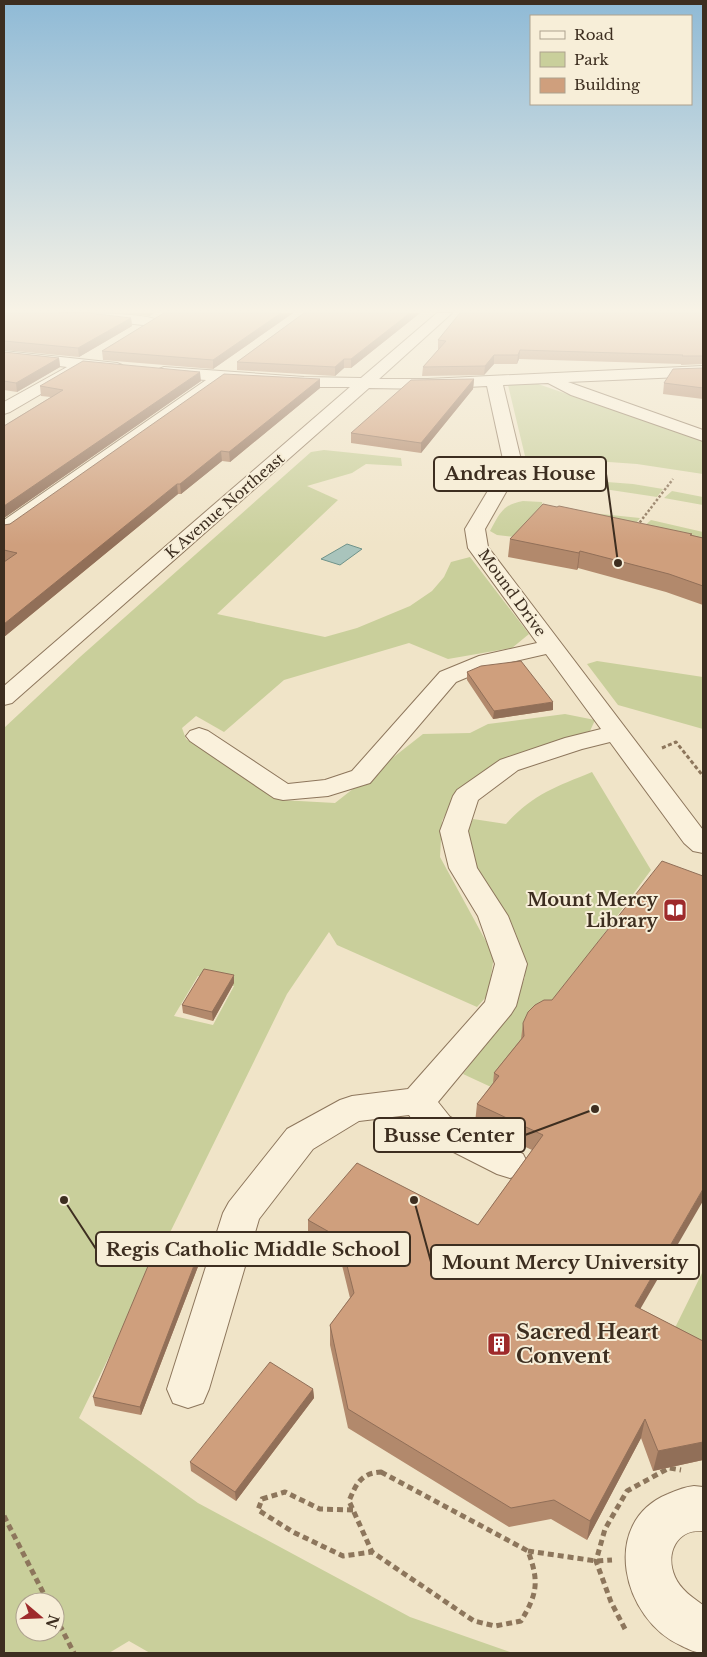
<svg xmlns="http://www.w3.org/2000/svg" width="707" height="1657" font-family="'Libre Baskerville',serif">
	<rect width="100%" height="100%" fill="#f0e4c8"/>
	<!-- green -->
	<path fill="#c9cf9b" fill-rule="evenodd" d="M538 384 703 441V474L637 464 525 456 508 385Z
		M324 450 401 458 402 466 366 464 352 473 307 486 338 500 217 614 325 637 357 628 410 606 432 591 444 577 451 562 470 557 529 634 512 648 448 659 409 643 284 680 224 732 196 716 182 728 186 739 281 800 335 803 423 734 470 733 488 724 565 714 595 720 590 731 538 747 485 770 457 792 442 821 440 857 494 956 488 995 477 1007 337 945 329 932 287 994 79 1418 198 1503 410 1617 513 1653H150L129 1641 109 1653H4V728L80 657 311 452ZM198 976 234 986 213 1025 174 1016ZM25 1602H55V1632H25Z
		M529 472 542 473V477L633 484 663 489 657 497 604 489 542 485V491H534L519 485 522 474Z
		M672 491 703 497V505L664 498Z
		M523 501 542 502 543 508 640 518 633 527 515 537 497 535 490 531C500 513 502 505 523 501Z
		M651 520 703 532V543L642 528Z
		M597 661 703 677V729L618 705 587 664Z
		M592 772 651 870 491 1087 463 1074 513 1008 525 977 516 934 488 885 467 855 469 828 473 819 506 824C533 794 556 787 592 772Z
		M703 1271V1355L670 1338Z"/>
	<!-- water -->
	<path fill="#a9c4bc" stroke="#6f938a" d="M347 544 362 549 340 565 321 559Z"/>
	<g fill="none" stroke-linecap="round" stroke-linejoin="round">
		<!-- minor casing -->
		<g stroke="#8d765c" stroke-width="2">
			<path id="minor" d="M60 313C76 313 152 312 160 322L153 326 67 317Z
				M437 313H452L379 379H428L703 366V376L568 382 703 430V441L571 395 548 383 503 385 522 464 485 529 488 547 703 830V853L693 851 684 843 610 742 582 749 518 770 478 800 468 831 477 868 508 916 527 964 516 1006 511 1014 438 1102 450 1117 523 1154 528 1164 523 1174 510 1178 497 1174 424 1137 409 1115 359 1121 313 1149 259 1219 209 1389 203 1403 188 1408 173 1403 167 1389 223 1213 229 1202 287 1129 340 1100 352 1096 408 1089 485 1002 495 964 478 916 449 868 440 831 453 796 457 790 500 760 565 738 601 729 546 654 494 666 456 682 370 783 328 796 283 800 274 798 190 741 186 736 190 731 199 728 208 731 288 784 325 780 352 771 440 672 479 656 537 643 468 548 465 529 504 464 487 386 428 389 369 388 12 703 4 705V686L350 387H304L225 381 11 533 4 535V520L206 380 164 377 159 375 156 372 159 369 164 367 304 377 361 378Z
				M4 351 117 363 122 365 125 368 122 371 117 373 78 368 80 370 77 373 10 412 4 414V402L67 367 4 359Z
				M694 1486 703 1487V1531C676 1529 665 1554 675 1577 680 1589 693 1598 703 1605V1653C696 1653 688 1649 682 1646 622 1620 599 1522 668 1494 677 1490 685 1487 694 1486Z"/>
		</g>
		<!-- path-far2 -->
		<path stroke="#8d765c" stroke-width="2.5" stroke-dasharray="2.5 2" stroke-linecap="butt" d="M637 526 673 479"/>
		<!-- path-far1 -->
		<path stroke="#8d765c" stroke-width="3" stroke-dasharray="4 2.5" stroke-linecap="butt" d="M662 748 676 742 703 776"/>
		<!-- path -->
		<path stroke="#8d765c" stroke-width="5" stroke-dasharray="6 4" stroke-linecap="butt" d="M381 1472 528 1551C539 1581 538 1593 521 1621L495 1626 474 1621 372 1552 349 1501C356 1484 361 1473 381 1472Z
			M353 1510 320 1509 285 1492 262 1499 258 1510 293 1532 343 1556 372 1552
			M4 1516 48 1602
			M528 1551 596 1561 612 1560
			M55 1616 74 1653
			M625 1629 611 1602 596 1561 605 1529 627 1491 669 1468 681 1470"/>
		<!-- minor -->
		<use href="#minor" fill="#faf1dc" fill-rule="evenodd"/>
	</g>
	<!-- wall -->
	<path fill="#b2896c" d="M4 313 131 318 132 326 79 357 4 350Z
		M125 313H154L150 316Z
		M164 313H293L213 369 103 360 102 351Z
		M304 313H420L351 368H344L335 376 237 370V362Z
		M703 313V364L681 365V364L519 359 517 364H494L484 375 422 376 423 367 439 349H438V340Z
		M4 352 59 358 60 367 17 392 4 390Z
		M703 368V399L663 394 664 383Z
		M320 379V388L230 462 222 461 181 494H178L4 637V562L5 561H4V525L10 524Z
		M474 379 473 389 421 453 351 443V433Z
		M201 381 4 518V426L51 397 41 396 40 386Z
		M691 535 703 538V605L666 592 578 568 577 570 508 557 510 539Z
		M467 672 553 710 493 719 467 680Z
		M234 983 213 1021 183 1013 182 1005Z
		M523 1023 641 1309 703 1341V1460L653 1471 641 1438 587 1540 551 1519 509 1527 348 1428 330 1345V1325L350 1298 340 1257 308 1240V1220L478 1225 532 1150 475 1123 477 1104 493 1083 494 1073 521 1039Z
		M199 1264 141 1415 95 1406 93 1397Z
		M313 1389 314 1398 236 1501 191 1471 190 1462Z"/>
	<!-- shaded-wall -->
	<path fill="#916f58" d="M281 313H293L213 369V360Z
		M410 313H420L351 368V359Z
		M131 318 132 326 79 357 78 348Z
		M520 350 519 359 517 364 518 355Z
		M494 355V364L484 375 485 366Z
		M59 358 60 367 17 392 16 383Z
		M344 359V368L335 376V367Z
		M200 372 201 381 4 518V506Z
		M320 379V388L230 462 229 452Z
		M474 379 473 389 421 453V443Z
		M221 451 222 461 181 494 180 484Z
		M177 484 178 494 4 637V624Z
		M580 551 578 568 577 570 579 553Z
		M553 702V710L493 719 494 711Z
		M234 975V983L213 1021 212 1012Z
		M703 1189V1201L631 1325 635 1306Z
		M198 1255 199 1264 141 1415 140 1407Z
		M313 1389 314 1398 236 1501 235 1492Z
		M645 1419 641 1438 587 1540 590 1521Z
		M703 1442V1460L653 1471 658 1451Z"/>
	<!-- building -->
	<path fill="#cf9f7d" stroke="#916f58" d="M4 313H89L131 318 78 348 4 341Z
		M164 313H281L213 360 102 351Z
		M304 313H410L351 359H344L335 367 237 362Z
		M460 313H703V356H682L683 355 520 350 518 355H494L485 366 423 367 446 341 438 340Z
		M4 352 59 358 16 383 4 381Z
		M83 361 200 372 4 506V426L63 390 40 386Z
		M703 368V388L664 383 673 369Z
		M224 374 320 379 229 452 221 451 180 484H177L4 624V562L17 553 4 550V525L10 524Z
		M474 379 421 443 351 433 411 380Z
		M543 504 557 507 559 506 692 534 690 535 703 538V586L669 574 580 551 579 553 510 539Z
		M521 661 553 702 494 711 467 672 481 666Z
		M662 861 703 876V1189L635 1306 703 1341V1442L658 1451 645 1419 590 1521 554 1500 511 1508 348 1409 330 1325 354 1293 340 1238 308 1220 357 1163 478 1225 543 1135 477 1104 499 1076 494 1073 524 1036 523 1023 528 1012 535 1005 544 1000H552Z
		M204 969 234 975 212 1012 182 1005Z
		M156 1247 198 1255 140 1407 93 1397Z
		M270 1362 313 1389 235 1492 190 1462Z"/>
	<!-- sky -->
	<linearGradient id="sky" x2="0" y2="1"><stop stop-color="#8fbad6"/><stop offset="0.57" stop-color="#f8f3e6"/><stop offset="1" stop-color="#f8f3e6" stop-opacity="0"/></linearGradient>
	<rect width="707" height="545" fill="url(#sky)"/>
	<!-- icons -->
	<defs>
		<g id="library-square" transform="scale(1.25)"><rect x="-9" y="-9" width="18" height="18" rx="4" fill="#9e2a2b" stroke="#f7eed8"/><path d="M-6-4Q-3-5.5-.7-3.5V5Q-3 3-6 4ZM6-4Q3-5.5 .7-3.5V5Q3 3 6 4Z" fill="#fff"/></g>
		<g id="building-square" transform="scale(1.25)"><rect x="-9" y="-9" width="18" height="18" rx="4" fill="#9e2a2b" stroke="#f7eed8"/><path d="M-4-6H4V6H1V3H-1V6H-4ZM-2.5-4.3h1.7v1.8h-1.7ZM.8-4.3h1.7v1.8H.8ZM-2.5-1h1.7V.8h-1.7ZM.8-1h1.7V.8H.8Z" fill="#fff"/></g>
	</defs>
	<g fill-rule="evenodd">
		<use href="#library-square" x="675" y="910"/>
		<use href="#building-square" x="499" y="1344"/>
	</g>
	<g text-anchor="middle" stroke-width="4" stroke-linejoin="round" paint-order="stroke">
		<!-- far-street labels -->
		<g font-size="15" fill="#3d2e20" stroke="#f7eed8">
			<text transform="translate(225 506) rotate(-41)" y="5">K Avenue Northeast</text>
			<text transform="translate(512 593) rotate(54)" y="5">Mound Drive</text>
		</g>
		<!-- poi labels -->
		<g font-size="18" font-weight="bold" fill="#3d2e20" stroke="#f7eed8" text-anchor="end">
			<text x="658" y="906">Mount Mercy<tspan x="658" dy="21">Library</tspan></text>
		</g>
		<!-- near-poi labels -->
		<g font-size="21" font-weight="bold" fill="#3d2e20" stroke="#f7eed8" text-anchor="start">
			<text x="516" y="1339">Sacred Heart<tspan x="516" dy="24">Convent</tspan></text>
		</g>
	</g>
	<!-- callouts -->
	<path fill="none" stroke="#3d2e20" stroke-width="2" d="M618 563L606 474M595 1109L525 1135M64 1200L96 1249M414 1200L431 1262"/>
	<g fill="#3d2e20" stroke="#f7eed8" stroke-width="2">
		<circle cx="618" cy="563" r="5"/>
		<circle cx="595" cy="1109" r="5"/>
		<circle cx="64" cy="1200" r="5"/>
		<circle cx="414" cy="1200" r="5"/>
	</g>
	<g fill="#f7eed8" stroke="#3d2e20" stroke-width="2">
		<rect x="434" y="457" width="172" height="34" rx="5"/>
		<rect x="374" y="1118" width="151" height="34" rx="5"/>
		<rect x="96" y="1232" width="314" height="34" rx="5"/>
		<rect x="431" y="1245" width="268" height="34" rx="5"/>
	</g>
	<g font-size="19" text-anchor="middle" font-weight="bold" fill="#3d2e20">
		<text x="520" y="480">Andreas House</text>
		<text x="449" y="1142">Busse Center</text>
		<text x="253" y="1256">Regis Catholic Middle School</text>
		<text x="565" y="1269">Mount Mercy University</text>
	</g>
	<!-- border -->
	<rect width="707" height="1657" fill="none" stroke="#3d2e20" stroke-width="10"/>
	<!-- legend -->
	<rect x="530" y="15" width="162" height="90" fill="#f7eed8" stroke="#ada18e"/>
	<rect x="540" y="31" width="25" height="8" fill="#faf1dc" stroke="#ada18e"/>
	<text x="574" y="40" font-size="15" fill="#3d2e20">Road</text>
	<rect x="540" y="52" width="25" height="15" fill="#c9cf9b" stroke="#ada18e"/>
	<text x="574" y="65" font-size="15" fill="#3d2e20">Park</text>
	<rect x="540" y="78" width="25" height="15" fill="#cf9f7d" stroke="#ada18e"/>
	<text x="574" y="90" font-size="15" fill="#3d2e20">Building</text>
	<!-- north arrow -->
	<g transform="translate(40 1617) rotate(109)"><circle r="24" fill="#f7eed8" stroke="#ada18e"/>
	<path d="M0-4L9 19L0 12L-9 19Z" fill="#9e2a2b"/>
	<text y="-8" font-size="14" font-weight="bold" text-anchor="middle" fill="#3d2e20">N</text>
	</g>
</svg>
